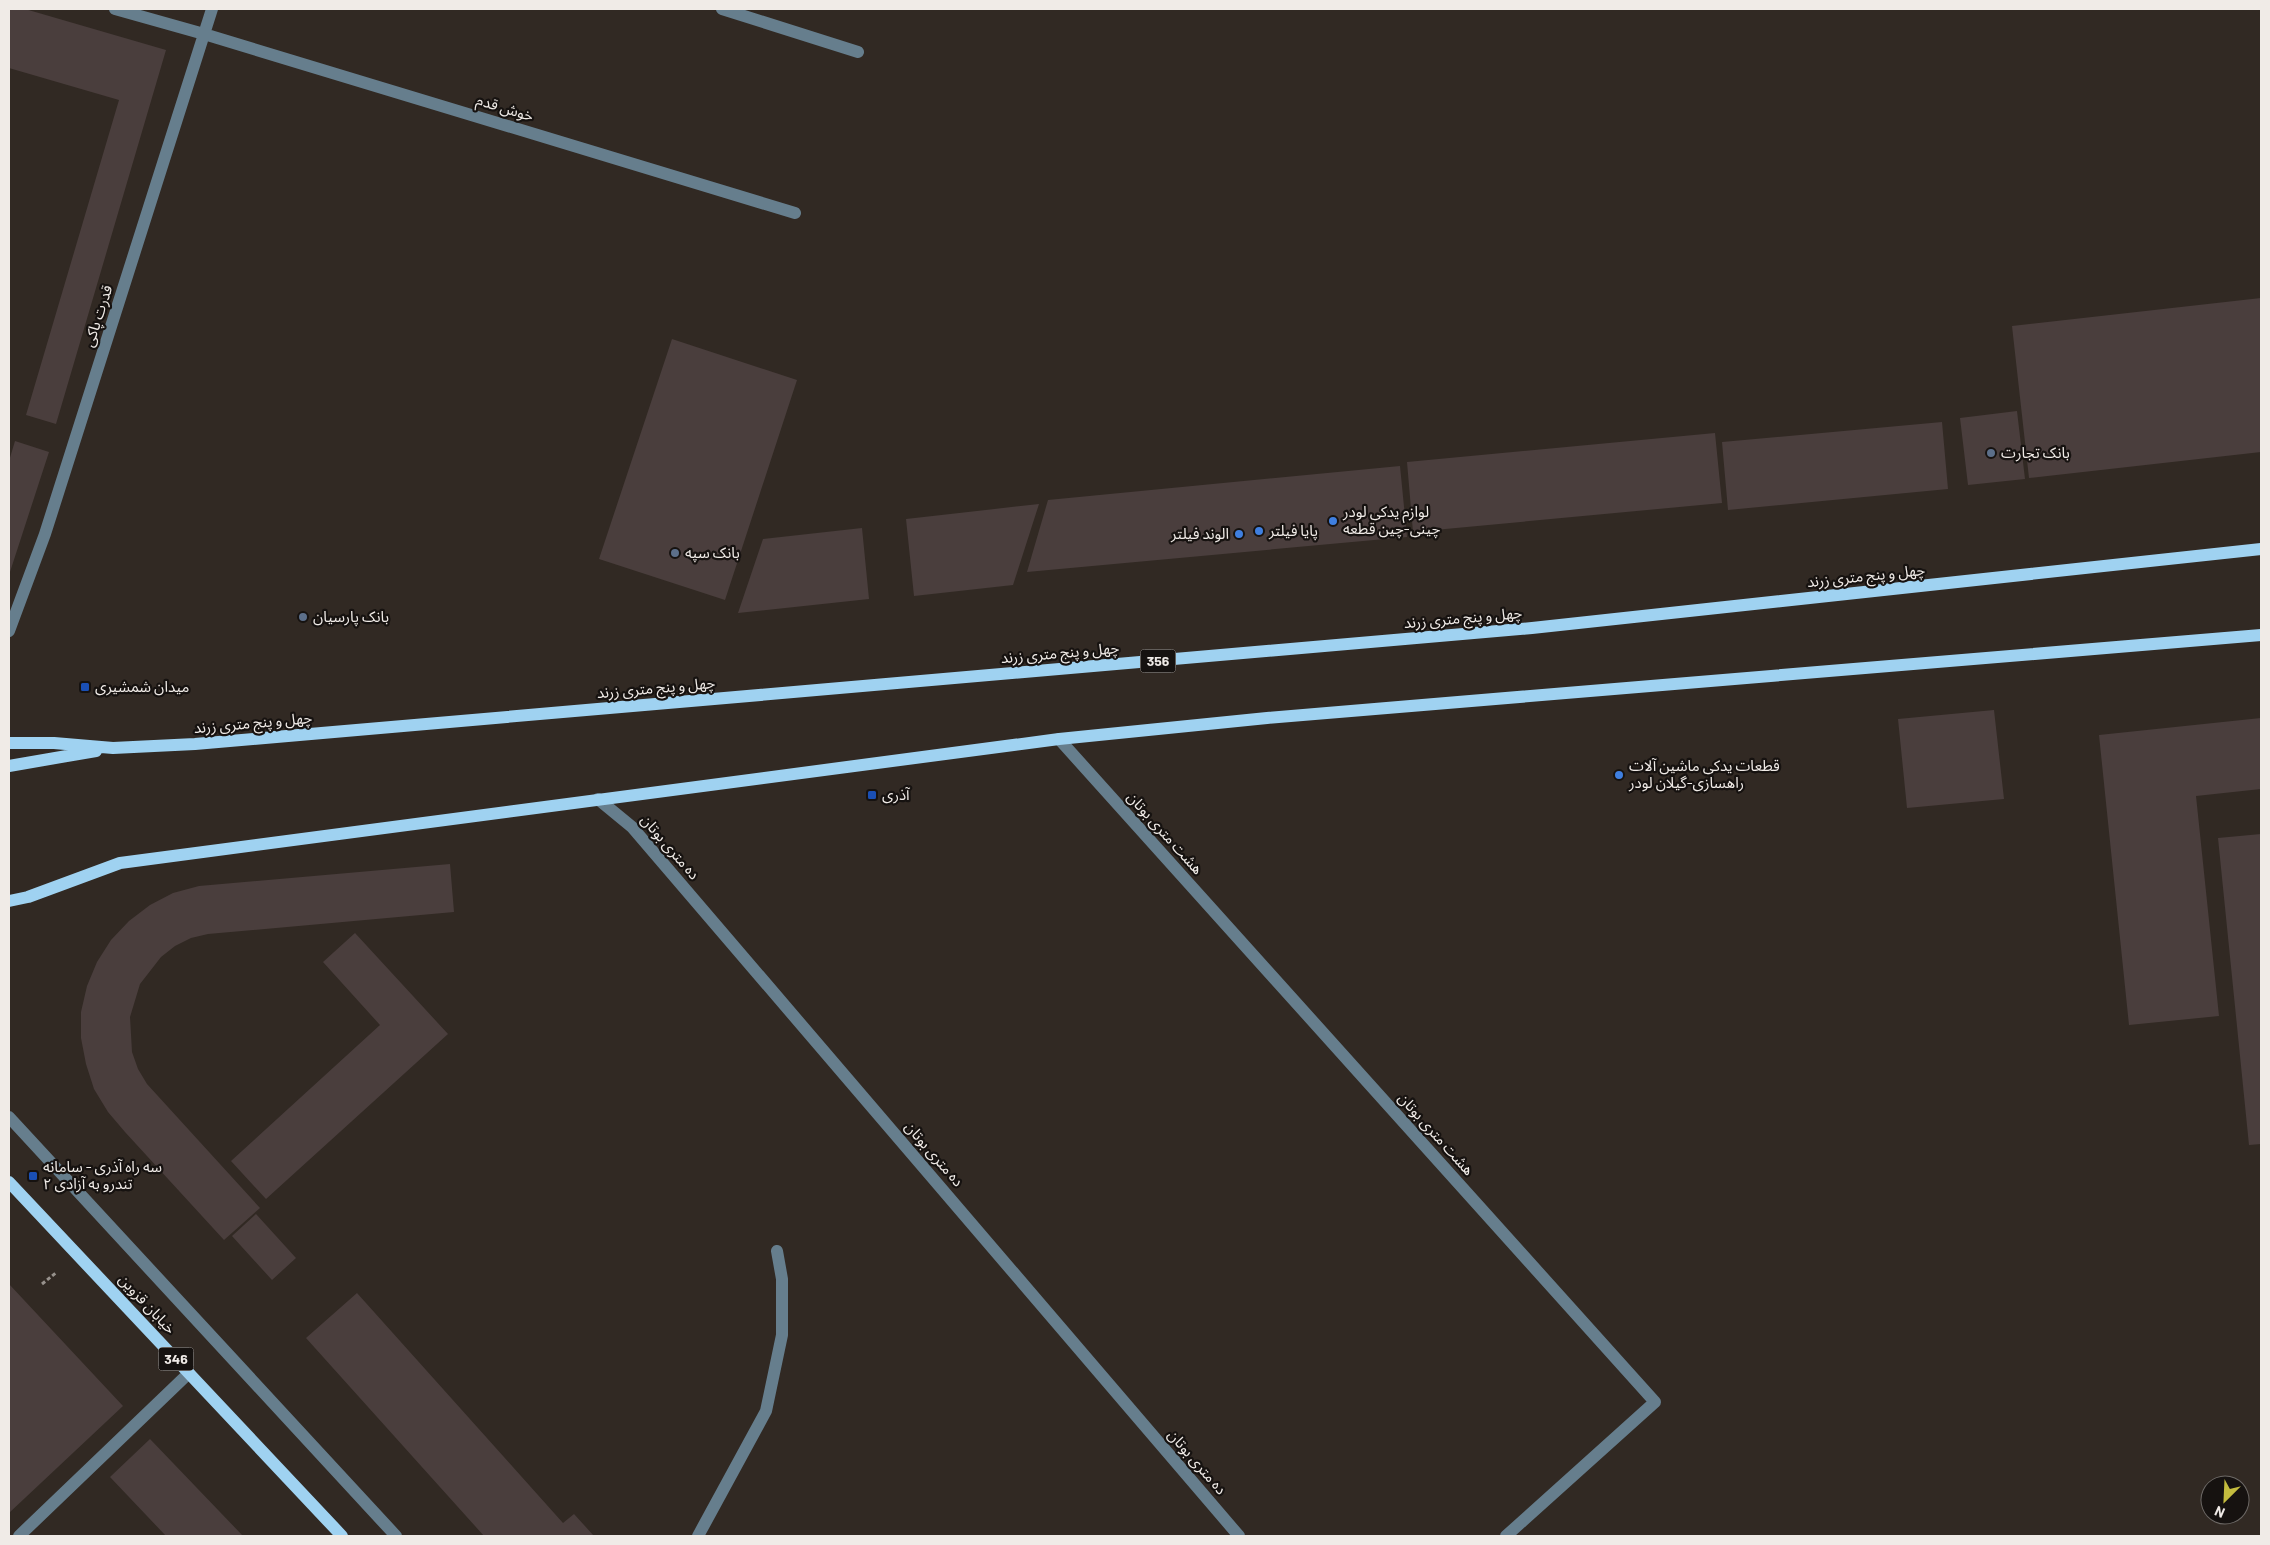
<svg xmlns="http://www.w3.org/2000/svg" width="2270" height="1545" font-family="Barlow,'Noto Sans Arabic',sans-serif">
	<rect width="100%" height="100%" fill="#312923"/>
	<!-- building -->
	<path fill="#4a3e3d" d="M9 9H25L166 50 56 424 26 415 119 100 9 68Z
		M2261 298V452L2029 478 2012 326Z
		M672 339 797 380 725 600 599 559Z
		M2017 411 2025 479 1968 485 1960 418Z
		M1942 422 1948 489 1728 510 1722 442Z
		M1715 433 1722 503 1413 532 1407 462Z
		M15 441 49 452 9 575V461Z
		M1400 466 1407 537 1027 572 1048 500Z
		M1039 504 1013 585 914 596 906 519Z
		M862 528 869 599 738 613 763 539Z
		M1994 710 2004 799 1907 808 1898 719Z
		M2261 718V789L2196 796 2219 1016 2129 1025 2099 735Z
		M2261 834V1144L2249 1145 2218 838Z
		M450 864 454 912 208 934 191 938 175 946 161 957 140 984 130 1017 132 1052 138 1069 147 1084 260 1208 224 1240 125 1132 108 1112 94 1089 86 1064 81 1038V1012L87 986 97 962 111 940 129 921 150 905 173 893 199 886Z
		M355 933 448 1034 266 1199 231 1161 380 1025 323 962Z
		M256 1214 296 1258 272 1280 232 1236Z
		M9 1284 123 1406 9 1513Z
		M357 1293 563 1523 574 1514 594 1536H484L306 1338Z
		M150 1439 243 1536H166L110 1477Z"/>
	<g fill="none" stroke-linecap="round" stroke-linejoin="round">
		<!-- path -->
		<path stroke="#97918c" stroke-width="3" stroke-dasharray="4 2.5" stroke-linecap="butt" d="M42 1284 57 1272"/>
		<!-- minor -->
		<path stroke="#667e8d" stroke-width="12" d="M115 9 204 34 795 213
			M722 9 858 52
			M9 631 45 534 212 9
			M1059 739 1655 1402 1506 1536
			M598 799 632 827 1239 1536
			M9 1117 396 1536
			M19 1536 189 1373
			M698 1536 766 1411 782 1335V1279L777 1251"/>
		<!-- major -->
		<path stroke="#9fd2f1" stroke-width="12" d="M9 743H54L113 748 195 744 1532 628 2261 549
			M9 766 96 751
			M9 901 28 897 120 863 1059 739 1267 718 2261 635
			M9 1182 342 1536"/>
	</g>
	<!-- markers -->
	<g fill="#5c6f8a" stroke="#161210" stroke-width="2">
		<circle cx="1991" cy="453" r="5"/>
		<circle cx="675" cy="553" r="5"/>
		<circle cx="303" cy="617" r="5"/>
	</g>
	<g fill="#3f7fe0" stroke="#161210" stroke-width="2">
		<circle cx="1333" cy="521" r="5"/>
		<circle cx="1259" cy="531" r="5"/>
		<circle cx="1239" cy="534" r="5"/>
		<circle cx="1619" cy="775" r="5"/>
	</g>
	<g fill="#1a4fb4" stroke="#161210" stroke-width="2">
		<rect x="80" y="682" width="10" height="10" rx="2.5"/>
		<rect x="867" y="790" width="10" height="10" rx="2.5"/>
		<rect x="28" y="1171" width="10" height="10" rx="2.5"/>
	</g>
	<g text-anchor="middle" stroke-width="4.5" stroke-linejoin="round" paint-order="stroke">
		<!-- shield labels -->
		<g fill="#161210" stroke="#afaaa6" stroke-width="1">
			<rect x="1140.5" y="649.5" width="35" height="23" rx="4"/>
			<rect x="158.5" y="1347.5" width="35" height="23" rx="4"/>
		</g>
		<g font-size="14" font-weight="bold" fill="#f0ebe7">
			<text x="1158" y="666">356</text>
			<text x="176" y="1364">346</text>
		</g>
		<!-- street labels -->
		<g font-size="15" fill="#f0ebe7" stroke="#161210">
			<text transform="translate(505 108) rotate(17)" y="5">خوش قدم</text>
			<text transform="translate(98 316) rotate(-72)" y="5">قدرت پاکی</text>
			<text transform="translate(1866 576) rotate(-6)" y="5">چهل و پنج متری زرند</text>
			<text transform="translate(1463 618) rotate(-5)" y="5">چهل و پنج متری زرند</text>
			<text transform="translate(1060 653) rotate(-5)" y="5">چهل و پنج متری زرند</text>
			<text transform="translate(656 688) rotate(-5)" y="5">چهل و پنج متری زرند</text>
			<text transform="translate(253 723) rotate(-5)" y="5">چهل و پنج متری زرند</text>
			<text transform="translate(1165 833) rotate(48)" y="5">هشت متری بوتان</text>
			<text transform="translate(670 847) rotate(49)" y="5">ده متری بوتان</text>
			<text transform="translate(1436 1134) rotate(48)" y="5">هشت متری بوتان</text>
			<text transform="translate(934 1154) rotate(49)" y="5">ده متری بوتان</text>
			<text transform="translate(147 1304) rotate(47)" y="5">خیابان قزوین</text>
			<text transform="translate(1197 1462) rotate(49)" y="5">ده متری بوتان</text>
		</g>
		<!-- poi labels -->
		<g font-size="15" fill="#f0ebe7" stroke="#161210" text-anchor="start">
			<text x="2001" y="458">بانک تجارت</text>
			<text x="1343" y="517">لوازم یدکی لودر<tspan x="1343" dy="17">چینی-چین قطعه</tspan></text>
			<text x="1269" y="536">پایا فیلتر</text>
			<text x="1229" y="539" text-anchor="end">الوند فیلتر</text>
			<text x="685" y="558">بانک سپه</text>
			<text x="313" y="622">بانک پارسیان</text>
			<text x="95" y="692">میدان شمشیری</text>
			<text x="1629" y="771">قطعات یدکی ماشین آلات<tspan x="1629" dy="17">راهسازی-گیلان لودر</tspan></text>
			<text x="882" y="800">آذری</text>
			<text x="43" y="1172">سه راه آذری - سامانه<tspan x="43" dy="17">۲ تندرو به آزادی</tspan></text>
		</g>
	</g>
	<!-- border -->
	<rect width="2270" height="1545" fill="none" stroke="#f0ebe7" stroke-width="20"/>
	<!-- north arrow -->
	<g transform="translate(2225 1500) rotate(204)"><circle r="24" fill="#161210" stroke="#6d6966"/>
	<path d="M0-4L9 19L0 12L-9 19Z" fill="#c4bc3e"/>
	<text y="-8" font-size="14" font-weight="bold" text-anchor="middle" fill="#f0ebe7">N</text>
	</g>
</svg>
